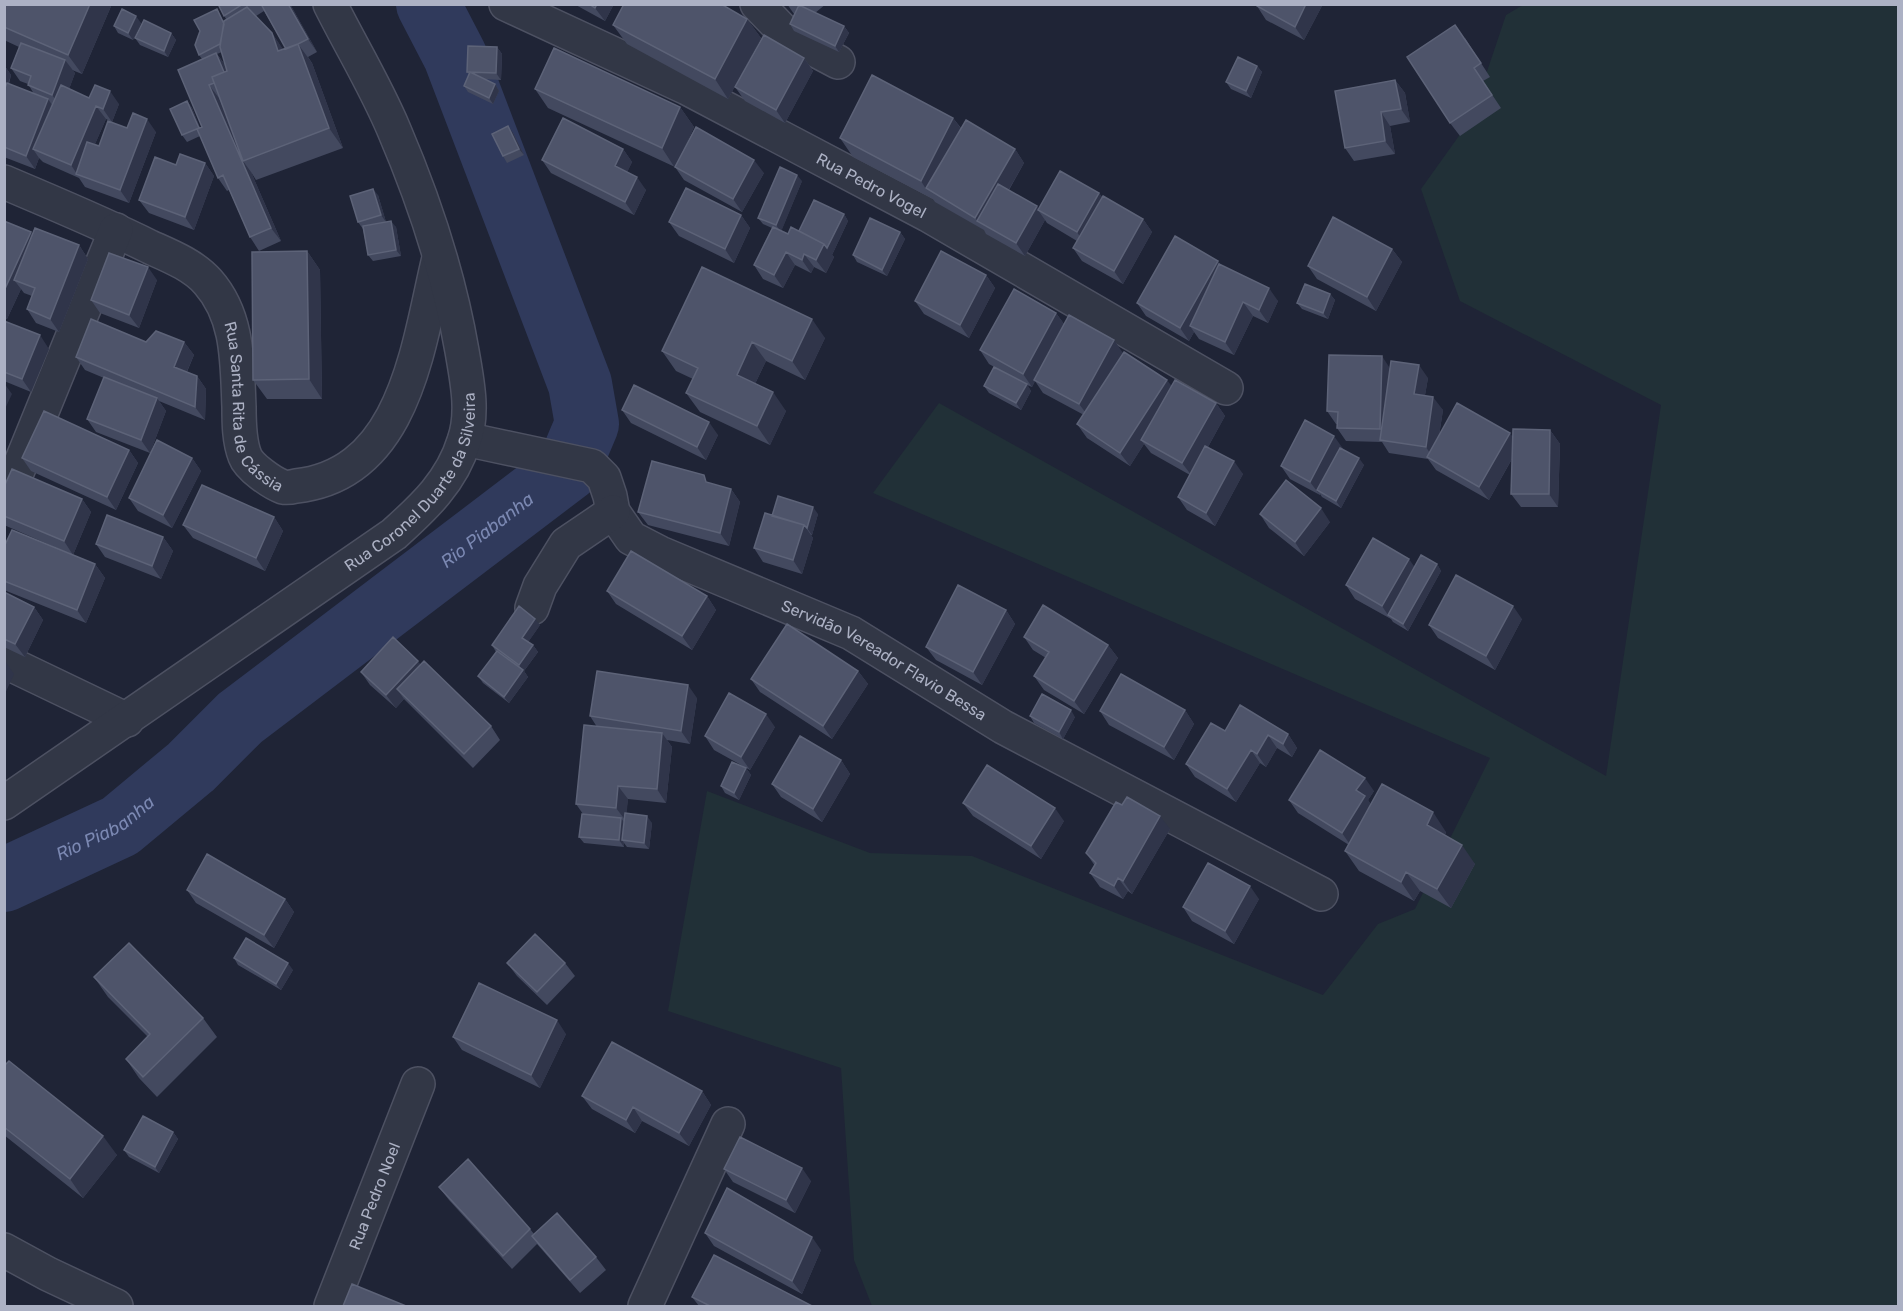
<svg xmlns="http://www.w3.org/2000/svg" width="1903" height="1311" font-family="Rubik,sans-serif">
	<rect width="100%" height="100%" fill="#1f2436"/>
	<!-- green -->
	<path fill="#213037" d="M1523 5H1898V1306H872L854 1260 841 1068 668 1011 707 791 870 853 972 856 1323 995 1378 924 1415 909 1490 758 873 493 939 403 1606 776 1661 405 1460 301 1421 189 1471 119 1506 15Z"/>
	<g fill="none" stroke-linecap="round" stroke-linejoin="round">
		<!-- river -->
		<path stroke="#303a5c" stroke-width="64" id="s1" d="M4 880 120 826 191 767 240 718 568 469 587 424 580 384 455 56 428 4"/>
		<!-- minor casing -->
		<g stroke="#4d5162" stroke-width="36">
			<g id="minor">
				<path id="s2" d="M506 4 687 88 928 215 1226 388"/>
				<path d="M757 4 787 35 838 62"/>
				<path id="s3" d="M4 182C53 203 102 223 150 247 170 256 193 265 208 282 239 317 237 363 239 407 239 422 239 441 245 456 249 467 272 483 283 487 287 488 292 487 296 486 406 474 418 344 439 258"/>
				<path id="s4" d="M465 439 592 466 604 478 610 496 613 512 631 538 660 553 851 633 1003 727 1321 894"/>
				<path d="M18 470 116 230"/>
				<path d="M532 608 540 586 566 544 613 512"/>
				<path d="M4 661 127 720"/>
				<path id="s5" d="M4 803 394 534C424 507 452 481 464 441 474 413 467 380 462 351 449 276 424 200 394 130 376 87 351 46 330 4"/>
				<path d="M4 1250 48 1274 116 1306"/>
				<path id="s6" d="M331 1306 418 1084"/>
				<path d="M645 1306 728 1124"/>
			</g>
		</g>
		<!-- minor -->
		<use href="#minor" stroke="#323746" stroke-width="33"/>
	</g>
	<!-- wall -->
	<path fill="#43495f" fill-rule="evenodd" d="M4 4H112L82 74 72 70 75 73 69 89 89 98 119 104 112 122 106 119 95 144 99 146 127 128 156 132 129 203 85 187 79 178 43 162 39 158 35 169 4 157V65L11 75 9 84 34 94 28 84 20 81 11 68 19 47 4 40Z
		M218 4H290L317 52 308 57 312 63 343 148 256 180 251 172 281 241 259 251 250 237 229 190 227 191 218 178 200 136 187 142 182 135 187 101 192 108 200 128 202 127V59L199 55 217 9 224 22 226 19ZM264 11 286 49 283 50 272 33 256 16ZM222 52 226 66 217 54Z
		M574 4H614L605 21Z
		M787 4H826L815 13 844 26 849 33 839 52 794 31 790 24 794 14Z
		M1258 4H1323L1304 40 1266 20 1257 6Z
		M747 19 761 38 728 99 627 44 613 25Z
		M141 23 133 40 118 33 114 26Z
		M171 33 176 40 168 57 140 45 135 38Z
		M1465 38 1490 77 1483 81 1501 108 1460 136 1450 123Z
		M497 47 502 54 501 80 483 79 495 84 499 91 493 104 468 92 464 86 469 74 467 72Z
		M804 58 813 71 785 123 745 101 735 87Z
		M1257 66 1262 72 1251 98 1231 89 1226 82Z
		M1395 80 1405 93 1410 122 1390 126 1395 154 1354 161 1345 148Z
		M535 89 680 107 694 127 679 160 764 173 742 212 684 180 675 167 548 108Z
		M953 118 961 128 1015 149 1024 163 1009 190 1039 209 1099 193 1102 197 1143 219 1152 232 1123 284 1082 261 1073 248 1077 241 1047 223 1045 220 1025 256 986 234 984 230 935 202 933 199 853 157 840 138Z
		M513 133 524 155 507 163 503 156Z
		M623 149 632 162 627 172 646 190 634 215 551 173 542 160Z
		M205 163 214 176 194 230 149 213 139 200Z
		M802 181 781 231 788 234 799 231 844 214 848 221 832 255 834 257 826 273 814 267 811 273 795 265 783 288 763 279 754 265 772 228 763 224 758 218Z
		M378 195 386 222 396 227 401 256 373 261 368 255 363 229 358 222Z
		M741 215 750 228 734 263 679 236 669 222Z
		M4 221 32 235 79 245 88 259 59 332 36 323 27 309 32 296 24 293 21 289 7 319 4 317Z
		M900 232 905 239 887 276 857 262 853 255Z
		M1392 249 1402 262 1376 311 1317 279 1308 266Z
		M307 251 320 270 322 399H267L253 380Z
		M1218 261 1221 266 1278 301 1268 323 1253 316 1234 355 1199 339 1194 332 1189 341 1146 316 1137 303Z
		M702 267 825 338 805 380 766 361 755 384 786 411 770 445 700 412 686 393 693 379 676 371 662 351Z
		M986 275 995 288 969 338 924 314 915 301Z
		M157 280 139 328 100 313 91 300Z
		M1330 294 1335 300 1328 319 1302 309 1297 303Z
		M1056 313 1064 324 1123 353 1171 386 1216 403 1225 416 1208 447 1243 474 1215 526 1187 510 1178 497 1190 475 1151 453 1144 444 1130 466 1087 438 1077 424 1084 415 1043 393 1035 381 1032 387 1027 385 1031 391 1021 410 989 393 984 386 1014 378 989 364 980 350Z
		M4 321 49 349 31 392 4 381Z
		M146 342H184L194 355 187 372 197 376 206 389 205 420 159 401 166 411 150 453 96 432 87 419 104 378 85 370 76 357Z
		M1390 368 1428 378 1425 395 1443 410 1439 436 1512 437 1550 430 1560 444 1558 507H1521L1511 494 1512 459 1489 500 1436 470 1428 459 1389 453 1382 442 1346 441 1337 428V424H1336L1327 411Z
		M622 410 718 435 706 460 631 423Z
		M129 450 138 463 116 510 31 471 22 458Z
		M1343 450 1364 465 1341 508 1322 497 1320 494V495L1290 479 1281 466Z
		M192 458 201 471 172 528 138 511 129 498Z
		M710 484 731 489 740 502 729 546 648 525 638 512Z
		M4 487 82 499 91 512 73 555 4 525Z
		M818 514 812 535H811L813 538 802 574 763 562 754 548 772 516Z
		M1260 514 1330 522 1304 556 1269 528Z
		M274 517 283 531 265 571 193 538 183 525Z
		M163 537 173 551 161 579 105 557 96 544Z
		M4 547 95 564 105 578 86 623 4 590Z
		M1437 564 1441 571 1408 631 1393 622 1391 619 1355 599 1346 585 1414 567Z
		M607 591 707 596 716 610 692 650 616 604Z
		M4 592 34 607 43 620 25 657 4 647Z
		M1006 610 1015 624 982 685 936 660 926 647Z
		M1522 619 1495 670 1438 638 1429 625Z
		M540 625 528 642 533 645 538 652 524 671 528 677 509 703 483 683 478 676 496 652 492 645Z
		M1024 637 1108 645 1118 658 1084 714 1044 690 1034 676 1046 658 1033 650Z
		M858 671 868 684 832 739 760 692 751 679Z
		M361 672 491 726 500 740 473 768 404 699 396 708 370 685Z
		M697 698 690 744 667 740 672 747 666 803 628 799 626 813 652 823 649 849 627 847 624 843V847L584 843 579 837 583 814 576 804 597 727 590 716Z
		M1185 710 1194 724 1174 760 1109 725 1100 711Z
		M1030 716 1075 717 1063 739 1034 723Z
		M775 727 750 770 714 750 705 736Z
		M1225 731 1288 734 1297 748 1292 757 1277 748 1266 767 1260 763 1236 802 1195 777 1186 764Z
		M841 760 850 774 822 822 781 797 772 784Z
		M746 768 751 775 739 800 725 793 721 786Z
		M1374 791 1368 800 1371 805 1446 832 1445 835 1475 864 1451 908 1420 891 1414 901 1359 871 1345 851 1349 845 1298 813 1289 800Z
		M963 803 1064 821 1041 859 973 816Z
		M1170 829 1132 894 1128 891 1123 899 1100 887 1090 873 1095 866 1086 853Z
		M187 890 285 899 294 912 274 948 196 903Z
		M1259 899 1234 944 1192 921 1183 907Z
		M234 958 293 970 281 990 238 965Z
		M507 963H565L575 976 547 1005 517 976Z
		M94 977 203 1018 217 1037 157 1097 139 1078 126 1059 148 1037 108 997Z
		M566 1034 540 1088 462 1050 453 1037Z
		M4 1066 117 1155 83 1198 4 1135Z
		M702 1091 711 1105 689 1146 642 1121 635 1133 592 1109 582 1096Z
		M173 1132 178 1139 159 1173 129 1157 124 1150Z
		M724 1169 811 1181 795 1213 733 1182Z
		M439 1187 530 1229 534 1234 596 1257 606 1270 580 1293 537 1244 512 1269 449 1200Z
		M705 1233 821 1250 802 1294 714 1246Z
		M692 1297 812 1306H699Z"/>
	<!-- shaded-wall -->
	<path fill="#30354a" d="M90 4H112L82 74 68 55Z
		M288 4H290L317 52 308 39Z
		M597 4H614L605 21 595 8Z
		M1306 4H1323L1304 40 1295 27Z
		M136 16 141 23 133 40 128 33Z
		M747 19 761 38 728 99 715 79Z
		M844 26 849 33 839 52 835 46Z
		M171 33 176 40 168 57 164 51Z
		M272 33 285 52 278 51Z
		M298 44 312 63 343 148 329 128Z
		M497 47 502 54 501 80 496 73Z
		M216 53 226 66 236 91 226 78Z
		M804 58 813 71 785 123 776 110Z
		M65 60 75 73 62 108 52 95Z
		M4 65 11 75 4 96Z
		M1257 66 1262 72 1251 98 1246 91Z
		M1395 80 1405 93 1410 122 1401 109Z
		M495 84 499 91 493 104 489 98Z
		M209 85 219 98 245 160 243 161 251 172 281 241 271 228Z
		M110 91 119 104 112 122 103 109Z
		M48 99 57 112 33 149 39 158 35 169 26 156Z
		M187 101 192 108 203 135 199 128Z
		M96 106 106 119 81 176 77 174 71 165Z
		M680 107 694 127 675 168 662 148Z
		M1381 112 1390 126 1395 154 1385 141Z
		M953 118 967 137 926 189 921 181Z
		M147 119 156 132 129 203 120 190Z
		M508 126 513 133 524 155 519 149Z
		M623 149 632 162 624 179 615 166Z
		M1015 149 1024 163 987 227 978 221 975 218Z
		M754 160 764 173 742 212 733 199Z
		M205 163 214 176 194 230 185 217Z
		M797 175 802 181 781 232 776 225Z
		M637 177 646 190 634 215 625 202Z
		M373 189 378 195 386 222 381 215Z
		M1099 193 1108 206 1086 246 1077 232Z
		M1037 206 1041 212 1038 210 1045 220 1025 256 1016 243Z
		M844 214 848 221 832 255 834 257 826 273 816 260 824 244Z
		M741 215 750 228 734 263 725 249Z
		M1143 219 1152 232 1123 284 1114 271Z
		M391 221 396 227 401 256 396 250Z
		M31 232 40 246 14 280 21 289 7 319 4 314V291Z
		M900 232 905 239 887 276 882 270Z
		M79 245 88 259 59 332 50 319Z
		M1392 249 1402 262 1376 311 1367 297Z
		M307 251 320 270 322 399 309 379Z
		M786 252 795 265 783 288 774 275Z
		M804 254 814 267 811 273 802 260Z
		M1218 261 1227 274 1190 326 1194 332 1189 341 1180 328Z
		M148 267 157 280 139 328 129 315Z
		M986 275 995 288 969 338 960 325Z
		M1269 288 1278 301 1268 323 1259 310Z
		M1330 294 1335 300 1328 319 1323 313Z
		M1243 302 1253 316 1234 355 1225 342Z
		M1056 313 1066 327 1034 380 1035 381 1032 387 1023 374Z
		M812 319 825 338 805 380 792 361Z
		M40 335 49 349 31 392 22 379Z
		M1114 340 1123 353 1089 417 1079 404Z
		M184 342 194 355 183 380 174 367Z
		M752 342 766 361 750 394 737 375Z
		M1382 356 1391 370 1388 441 1380 429Z
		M1419 365 1428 378 1423 407 1414 394Z
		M197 376 206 389 205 420 195 407Z
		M1167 380 1177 393 1141 440 1144 444 1130 466 1120 453Z
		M4 383 12 394 4 411Z
		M1027 384 1031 391 1021 410 1016 403Z
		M773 392 786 411 770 445 757 426Z
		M1433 397 1443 410 1435 461 1426 447Z
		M157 398 166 411 150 453 141 440Z
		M1216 403 1225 416 1192 476 1182 463Z
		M709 422 718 435 706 460 697 447Z
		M1550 430 1560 444 1558 507 1549 494Z
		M1510 433 1519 446 1489 500 1479 487Z
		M1334 436 1344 450 1317 490 1320 495 1310 482Z
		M129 450 138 463 116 510 107 497Z
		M192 458 201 471 172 528 163 515Z
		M1359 458 1364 465 1341 508 1336 501Z
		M1234 461 1243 474 1215 526 1206 513Z
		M731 489 740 502 729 546 720 533Z
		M82 499 91 512 73 555 64 541Z
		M813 507 818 514 812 535 807 528Z
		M1321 508 1330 522 1304 556 1295 542Z
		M274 517 283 531 265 571 256 558Z
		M804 525 813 538 802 574 793 560Z
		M163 537 173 551 161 579 152 566Z
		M1409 559 1418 572 1388 615 1382 606Z
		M95 564 105 578 86 623 77 610Z
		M1437 564 1441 571 1408 631 1403 624Z
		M707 596 716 610 692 650 682 636Z
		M1513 606 1522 619 1495 670 1486 656Z
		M34 607 43 620 25 657 15 644Z
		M1006 610 1015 624 982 685 973 672Z
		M535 619 540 625 527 644 522 638Z
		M533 645 538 652 524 671 528 677 509 703 504 697 523 671 519 665Z
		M1108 645 1118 658 1084 714 1074 701Z
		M5 661 14 674 4 696V662Z
		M418 661 428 674 397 689 404 699 396 708 386 695Z
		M858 671 868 684 832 739 823 726Z
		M688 685 697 698 690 744 681 731Z
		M1071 710 1075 717 1063 739 1059 732Z
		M1185 710 1194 724 1174 760 1164 747Z
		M766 714 775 727 750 770 741 757Z
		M662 733 672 747 666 803 657 789Z
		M1288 734 1297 748 1292 757 1283 744Z
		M1268 735 1277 748 1266 767 1257 754Z
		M1251 750 1260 763 1236 802 1227 789Z
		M841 760 850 774 822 822 813 809Z
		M746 768 751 775 739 800 734 793Z
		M1365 778 1374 791 1368 800 1374 809 1351 846 1342 833 1356 790Z
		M618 786 628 799 626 821 616 808Z
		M1055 808 1064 821 1041 859 1031 846Z
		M1433 812 1446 832 1440 844 1427 825Z
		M647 816 652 823 649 849 644 843Z
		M1160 816 1170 829 1132 894 1123 881Z
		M621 818 626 825 622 840 624 843V847L619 840Z
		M1462 845 1475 864 1451 908 1437 889Z
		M1406 872 1420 891 1414 901 1401 882Z
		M1118 878 1128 891 1123 899 1114 886Z
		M1250 886 1259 899 1234 944 1225 931Z
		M285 899 294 912 274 948 264 935Z
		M288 963 293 970 281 990 276 984Z
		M557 1020 566 1034 540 1088 531 1075Z
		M702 1091 711 1105 689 1146 679 1133Z
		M633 1107 642 1121 635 1133 626 1120Z
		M173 1132 178 1139 159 1173 155 1167Z
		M103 1136 117 1155 83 1198 70 1179Z
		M802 1168 811 1181 795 1213 786 1200Z
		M812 1237 821 1250 802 1294 792 1281Z"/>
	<!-- building -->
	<path fill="#4e546a" stroke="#5d6378" stroke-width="1.5" d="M4 4H90L68 55 4 27Z
		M218 4H243L224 16Z
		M261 4H288L308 39 298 44 286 49Z
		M589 4H597L595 8Z
		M624 4H721L747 19 715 79 613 25Z
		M1258 4H1306L1295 27 1257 6Z
		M799 5 844 26 835 46 790 24Z
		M247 7 272 33 278 51 298 44 329 128 243 161 212 77 227 71 220 47 224 21Z
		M122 9 136 16 128 33 114 26Z
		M217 9 224 24 220 44 199 55 195 45 200 31 194 20Z
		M144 20 171 33 164 51 135 38Z
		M1455 25 1481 63 1474 68 1492 95 1450 123 1407 57Z
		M764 35 804 58 776 110 735 87Z
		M21 43 65 60 52 95 28 85 31 76 11 68Z
		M468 46 497 47 496 73 467 72Z
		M554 48 680 107 662 148 535 89Z
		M216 53 224 72 212 77 214 83 209 85 271 228 250 237 223 175 218 178 197 129 202 127 178 70Z
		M1238 57 1257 66 1246 91 1226 82Z
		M470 72 495 84 489 98 464 86Z
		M872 75 953 118 921 181 840 138Z
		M1395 80 1401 109 1381 112 1385 141 1345 148 1335 91Z
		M7 83 48 99 26 156 4 147V90Z
		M61 85 89 98 95 85 110 91 103 109 96 106 71 165 33 149Z
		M187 101 199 128 182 135 170 109Z
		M133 113 147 119 120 190 76 174 87 142 99 146 108 121 127 128Z
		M563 118 623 149 615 166 637 177 625 202 542 160Z
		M966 120 1015 149 975 218 926 188Z
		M508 126 519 149 503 156 492 134Z
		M696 127 754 160 733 199 675 167Z
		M180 154 205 163 185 217 139 200 155 157 176 165Z
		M780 167 797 175 776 225 758 218Z
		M1060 171 1099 193 1077 232 1038 210Z
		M998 184 1037 206 1016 243 977 221Z
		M686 188 741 215 725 249 669 222Z
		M373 189 381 215 358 222 350 196Z
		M1103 196 1143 219 1114 271 1073 248Z
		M814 200 844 214 827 248 824 244 799 231Z
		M1333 217 1392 249 1367 297 1308 266Z
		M870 218 900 232 882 270 853 255Z
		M4 221 31 232 4 291Z
		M391 221 396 250 368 255 363 226Z
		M773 227 788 234 791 227 824 244 816 260 804 254 802 260 786 252 774 275 754 265Z
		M35 228 79 245 50 319 27 309 35 288 14 280Z
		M1175 236 1218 261 1180 328 1137 303Z
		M307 251 309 379 253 380 252 252Z
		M941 251 986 275 960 325 915 301Z
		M109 253 148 267 129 315 91 300Z
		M1219 264 1269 288 1259 310 1243 302 1225 342 1190 326Z
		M702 267 812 319 792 361 752 342 737 375 773 392 757 426 686 393 698 368 662 351Z
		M1305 284 1330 294 1323 313 1297 303Z
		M1014 289 1056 313 1023 374 980 350Z
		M1069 315 1114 340 1079 404 1034 380Z
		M91 319 146 342 156 331 184 342 174 367 197 376 195 407 76 357Z
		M4 321 40 335 22 379 4 372Z
		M1124 352 1167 380 1120 453 1077 424Z
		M1329 355 1382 356 1380 429 1337 428 1338 412 1327 411Z
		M1391 361 1419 365 1414 394 1433 397 1426 447 1380 440Z
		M994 367 1027 384 1016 403 984 386Z
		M104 377 157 398 141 440 87 419Z
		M1175 380 1216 403 1182 463 1141 440Z
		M634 385 709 422 697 447 622 410Z
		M1457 403 1510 433 1479 487 1427 457Z
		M44 411 129 450 107 497 22 458Z
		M1305 420 1334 436 1310 482 1281 466Z
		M1513 429 1550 430 1549 494H1511Z
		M157 440 192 458 163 515 129 498Z
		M1205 446 1234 461 1206 513 1178 497Z
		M1340 448 1359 458 1336 501 1317 490Z
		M652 461 704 475 706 482 731 489 720 533 638 512Z
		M12 469 82 499 64 541 4 516V487Z
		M1286 480 1321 508 1295 542 1260 514Z
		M202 485 274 517 256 558 183 525Z
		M778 496 813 507 807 528 804 525 772 516Z
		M765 513 804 525 793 560 754 548Z
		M107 515 163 537 152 566 96 544Z
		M12 530 95 564 77 610 4 581V547Z
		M1373 538 1409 559 1382 606 1346 585Z
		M631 551 707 596 682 636 607 591Z
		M1421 555 1437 564 1403 624 1388 615Z
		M1456 575 1513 606 1486 656 1429 625Z
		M958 585 1006 610 973 672 926 647Z
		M4 592 34 607 15 644 4 639Z
		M1043 605 1108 645 1074 701 1034 676 1049 652 1024 637Z
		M519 606 535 619 522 638 533 645 519 665 492 645Z
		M787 624 858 671 823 726 751 679Z
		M393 637 418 661 386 695 361 672Z
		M497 651 523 670 504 697 478 676Z
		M424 661 491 726 464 754 397 689Z
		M597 671 688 685 681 731 590 716Z
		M1121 674 1185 710 1164 747 1100 711Z
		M729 693 766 714 741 757 705 736Z
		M1042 694 1071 710 1059 732 1030 716Z
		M1240 705 1288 734 1283 744 1268 735 1257 754 1251 750 1227 789 1186 764 1211 723 1225 731Z
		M584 725 662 733 657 789 618 786 616 808 576 804Z
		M800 736 841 760 813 809 772 784Z
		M1320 750 1365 778 1356 790 1365 796 1342 833 1289 800Z
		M732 762 746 768 734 793 721 786Z
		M987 765 1055 808 1031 846 963 803Z
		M1382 784 1433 812 1427 825 1462 845 1437 889 1406 872 1401 882 1345 851Z
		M1127 797 1160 816 1123 881 1118 878 1114 886 1090 873 1096 863 1086 853 1116 802 1122 805Z
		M625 813 647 816 644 843 622 840Z
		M582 814 621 818 619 840 579 837Z
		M207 854 285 899 264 935 187 890Z
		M1208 863 1250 886 1225 931 1183 907Z
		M535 934 565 963 537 992 507 963Z
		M246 938 288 963 276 984 234 958Z
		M129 943 203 1018 143 1077 126 1059 150 1034 94 977Z
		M479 983 557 1020 531 1075 453 1037Z
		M612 1042 702 1091 679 1133 633 1107 626 1120 582 1096Z
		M9 1061 103 1136 70 1179 4 1127V1066Z
		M143 1116 173 1132 155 1167 124 1150Z
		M740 1137 802 1168 786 1200 724 1169Z
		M468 1159 530 1229 503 1256 439 1187Z
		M727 1188 812 1237 792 1281 705 1233Z
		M557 1213 596 1257 570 1280 532 1236Z
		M714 1255 812 1306H710L692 1297Z
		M352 1284 406 1306H343Z"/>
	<g text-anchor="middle" stroke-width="5" stroke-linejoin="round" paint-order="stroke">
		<!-- street labels -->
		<g font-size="16" fill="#acb1c4" stroke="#181c2b">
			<text dy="6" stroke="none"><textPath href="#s2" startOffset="408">Rua Pedro Vogel</textPath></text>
			<text dy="6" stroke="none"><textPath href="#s3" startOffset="366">Rua Santa Rita de Cássia</textPath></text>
			<text dy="6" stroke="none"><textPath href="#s5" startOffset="528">Rua Coronel Duarte da Silveira</textPath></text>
			<text dy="6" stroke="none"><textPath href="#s4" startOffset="495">Servidão Vereador Flavio Bessa</textPath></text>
			<text dy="6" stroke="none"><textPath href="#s6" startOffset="118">Rua Pedro Noel</textPath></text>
		</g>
		<!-- water labels -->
		<g font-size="18" font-style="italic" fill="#7b88b2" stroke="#181c2b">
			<text dy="6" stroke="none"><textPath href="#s1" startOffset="600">Rio Piabanha</textPath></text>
			<text dy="6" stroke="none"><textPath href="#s1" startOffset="114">Rio Piabanha</textPath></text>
		</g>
	</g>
	<!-- border -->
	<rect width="1903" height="1311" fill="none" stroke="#acb1c4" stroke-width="12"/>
</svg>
